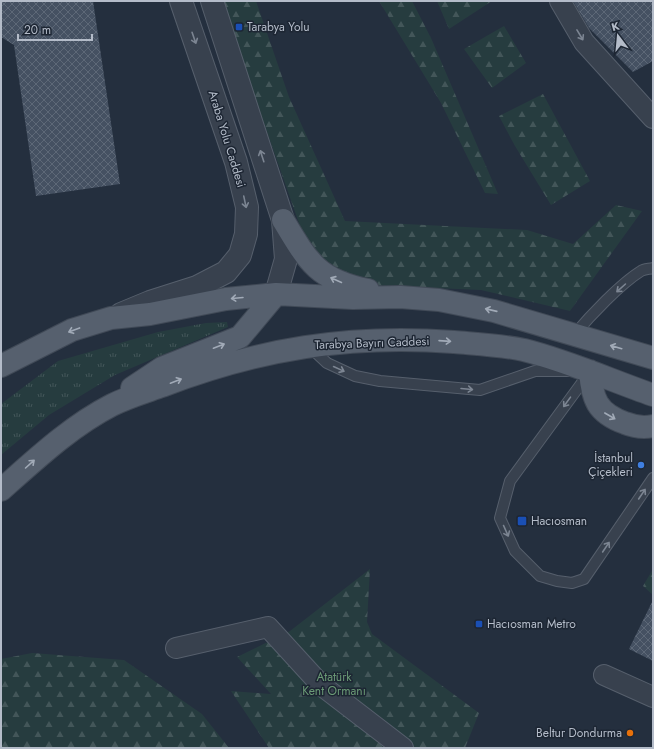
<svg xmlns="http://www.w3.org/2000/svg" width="654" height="749" font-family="Jost,sans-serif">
	<defs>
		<pattern id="grass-tufts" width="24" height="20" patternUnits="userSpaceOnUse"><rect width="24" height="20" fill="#263c3f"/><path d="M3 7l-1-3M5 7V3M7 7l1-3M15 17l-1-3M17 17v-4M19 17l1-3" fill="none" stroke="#435659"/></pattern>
		<pattern id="forest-firs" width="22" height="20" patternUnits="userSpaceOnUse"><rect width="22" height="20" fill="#263c3f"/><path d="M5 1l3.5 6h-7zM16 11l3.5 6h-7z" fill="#435659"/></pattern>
		<pattern id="building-cross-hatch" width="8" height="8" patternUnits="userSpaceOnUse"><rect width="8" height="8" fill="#455162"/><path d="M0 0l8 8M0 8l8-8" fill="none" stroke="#5d6877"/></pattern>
	</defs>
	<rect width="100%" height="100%" fill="#242f3e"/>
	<!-- grass -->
	<path fill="url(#grass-tufts)" d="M227 322 228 327 115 375 49 415 1 455V404L58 361 158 332 206 323Z"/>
	<!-- forest -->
	<path fill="url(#forest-firs)" d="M221 1H256L289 97 345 221 527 230 573 244 616 205 642 211 570 311 481 290 320 283Z
		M379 1H412L431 38 498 194 485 193 441 103Z
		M437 1H492L449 29Z
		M504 26 526 63 492 88 464 49Z
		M543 94 590 181 551 205 515 146 499 116Z
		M370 569 367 622 372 634 479 713 465 748H269L231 691 271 694 237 657 290 631Z
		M653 569V595L643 586Z
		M32 653 124 660 202 714 229 748H1V659Z"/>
	<!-- building -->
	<path fill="url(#building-cross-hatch)" d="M1 1H93L120 184 36 196 14 45 1 37Z
		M573 1H653V61L633 72 589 28Z
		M653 600V661L629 649Z"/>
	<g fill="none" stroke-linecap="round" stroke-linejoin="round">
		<!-- service casing -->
		<g stroke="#565f6c" stroke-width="12">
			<path id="service" d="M574 335C590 316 620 284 641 271 644 269 649 269 653 268
				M311 348 327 363 355 376 380 381 480 390 535 371H570
				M589 373 510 481 500 518 515 551 540 576 557 581 572 583 584 579 653 478"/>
		</g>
		<!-- minor casing -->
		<g stroke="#565f6c" stroke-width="22">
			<path id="minor" d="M560 1 584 42 653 118
				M176 648 268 627 321 685 403 748
				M604 675 653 697"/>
		</g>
		<!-- tertiary casing -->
		<g stroke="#565f6c" stroke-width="24">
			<path id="tertiary" d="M212 1 283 220 286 259 276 294
				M121 314 150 302 197 287 226 272 240 255 246 234 247 207 236 162 181 1"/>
		</g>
		<!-- primary casing -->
		<g stroke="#414a57" stroke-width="24">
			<path id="primary" d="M283 220C308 262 318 280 368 290
				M1 366 72 330 111 318 150 314 226 299 276 294 353 298 400 297 439 300 494 311 653 358
				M590 371C592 399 597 413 625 423 635 427 643 428 653 426
				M132 388 162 368 240 337 276 294
				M1 490C36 459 71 426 112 405 128 397 145 392 162 386 259 349 349 334 454 342 477 344 501 345 524 350 568 361 610 380 653 395"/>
		</g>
		<!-- service -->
		<use href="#service" stroke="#38414e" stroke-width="10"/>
		<!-- minor -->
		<use href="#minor" stroke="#38414e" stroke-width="20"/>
		<!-- tertiary -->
		<use href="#tertiary" stroke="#38414e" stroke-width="22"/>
		<!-- primary -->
		<use href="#primary" stroke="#56606e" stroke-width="22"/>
	</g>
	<!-- one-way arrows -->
	<defs><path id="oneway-shaft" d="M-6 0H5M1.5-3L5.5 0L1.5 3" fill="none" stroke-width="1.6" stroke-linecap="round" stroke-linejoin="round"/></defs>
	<g stroke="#7c8592">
		<use href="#oneway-shaft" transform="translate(580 35) rotate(59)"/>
		<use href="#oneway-shaft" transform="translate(194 38) rotate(71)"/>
		<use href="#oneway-shaft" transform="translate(262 156) rotate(-108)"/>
		<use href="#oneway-shaft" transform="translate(245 202) rotate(78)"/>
		<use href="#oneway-shaft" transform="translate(621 288) rotate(138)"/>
		<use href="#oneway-shaft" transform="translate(339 369) rotate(25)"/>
		<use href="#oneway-shaft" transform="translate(467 389) rotate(5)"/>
		<use href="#oneway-shaft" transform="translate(567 402) rotate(126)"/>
		<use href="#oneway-shaft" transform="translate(642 494) rotate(-56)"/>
		<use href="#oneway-shaft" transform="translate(506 531) rotate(66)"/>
		<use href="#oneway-shaft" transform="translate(606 547) rotate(-56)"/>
	</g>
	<g stroke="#a1aab7">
		<use href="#oneway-shaft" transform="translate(336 280) rotate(-156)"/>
		<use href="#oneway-shaft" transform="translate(237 298) rotate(175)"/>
		<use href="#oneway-shaft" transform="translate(491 310) rotate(-167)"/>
		<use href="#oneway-shaft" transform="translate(74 330) rotate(160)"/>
		<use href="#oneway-shaft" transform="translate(445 341) rotate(4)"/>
		<use href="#oneway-shaft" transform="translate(219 346) rotate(-21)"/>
		<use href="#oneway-shaft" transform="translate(616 347) rotate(-164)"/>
		<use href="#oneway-shaft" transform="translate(176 381) rotate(-21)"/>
		<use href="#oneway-shaft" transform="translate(610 416) rotate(30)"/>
		<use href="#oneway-shaft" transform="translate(30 464) rotate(-42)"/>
	</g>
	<!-- markers -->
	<g fill="#1a4fb4" stroke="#1d2633" stroke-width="1.5">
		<rect x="235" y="23" width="8" height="8" rx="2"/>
		<rect x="517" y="516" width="10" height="10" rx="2"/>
		<rect x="475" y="620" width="8" height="8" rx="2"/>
	</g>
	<circle fill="#3f7fe0" stroke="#1d2633" stroke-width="1.5" cx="641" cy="465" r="4"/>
	<circle fill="#e8710a" stroke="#1d2633" stroke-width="1.5" cx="630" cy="733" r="4"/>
	<g text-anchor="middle" stroke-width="3" stroke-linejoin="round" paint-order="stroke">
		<!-- poi labels -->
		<g font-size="12" fill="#b4bcc9" stroke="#1d2633" text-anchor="start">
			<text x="247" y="31">Tarabya Yolu</text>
			<text x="633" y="462" text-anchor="end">İstanbul<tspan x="633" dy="14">Çiçekleri</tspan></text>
			<text x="531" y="525">Hacıosman</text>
			<text x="487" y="628">Hacıosman Metro</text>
			<text x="622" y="737" text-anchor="end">Beltur Dondurma</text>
		</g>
		<!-- street labels -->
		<g font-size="12" fill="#b4bcc9" stroke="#1d2633">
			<text transform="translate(227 139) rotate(73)" y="4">Araba Yolu Caddesi</text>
			<text transform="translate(372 343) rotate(-2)" y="4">Tarabya Bayırı Caddesi</text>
		</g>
		<!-- park labels -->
		<g font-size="12" fill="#6b9a76" stroke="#1d2633">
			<text x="334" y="681">Atatürk<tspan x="334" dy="14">Kent Ormanı</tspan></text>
		</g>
	</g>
	<!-- border -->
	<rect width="654" height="749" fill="none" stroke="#b4bcc9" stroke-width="4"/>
	<!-- north arrow -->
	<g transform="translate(618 36) rotate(344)" stroke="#1d2633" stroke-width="3" paint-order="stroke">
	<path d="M0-3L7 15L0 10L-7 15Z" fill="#b4bcc9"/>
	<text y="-6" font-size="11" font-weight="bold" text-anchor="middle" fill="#b4bcc9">K</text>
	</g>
	<!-- scale -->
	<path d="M18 34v6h74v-6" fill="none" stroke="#b4bcc9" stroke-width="2"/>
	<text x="24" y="34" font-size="12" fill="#b4bcc9" stroke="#1d2633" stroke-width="3" paint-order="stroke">20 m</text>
</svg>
